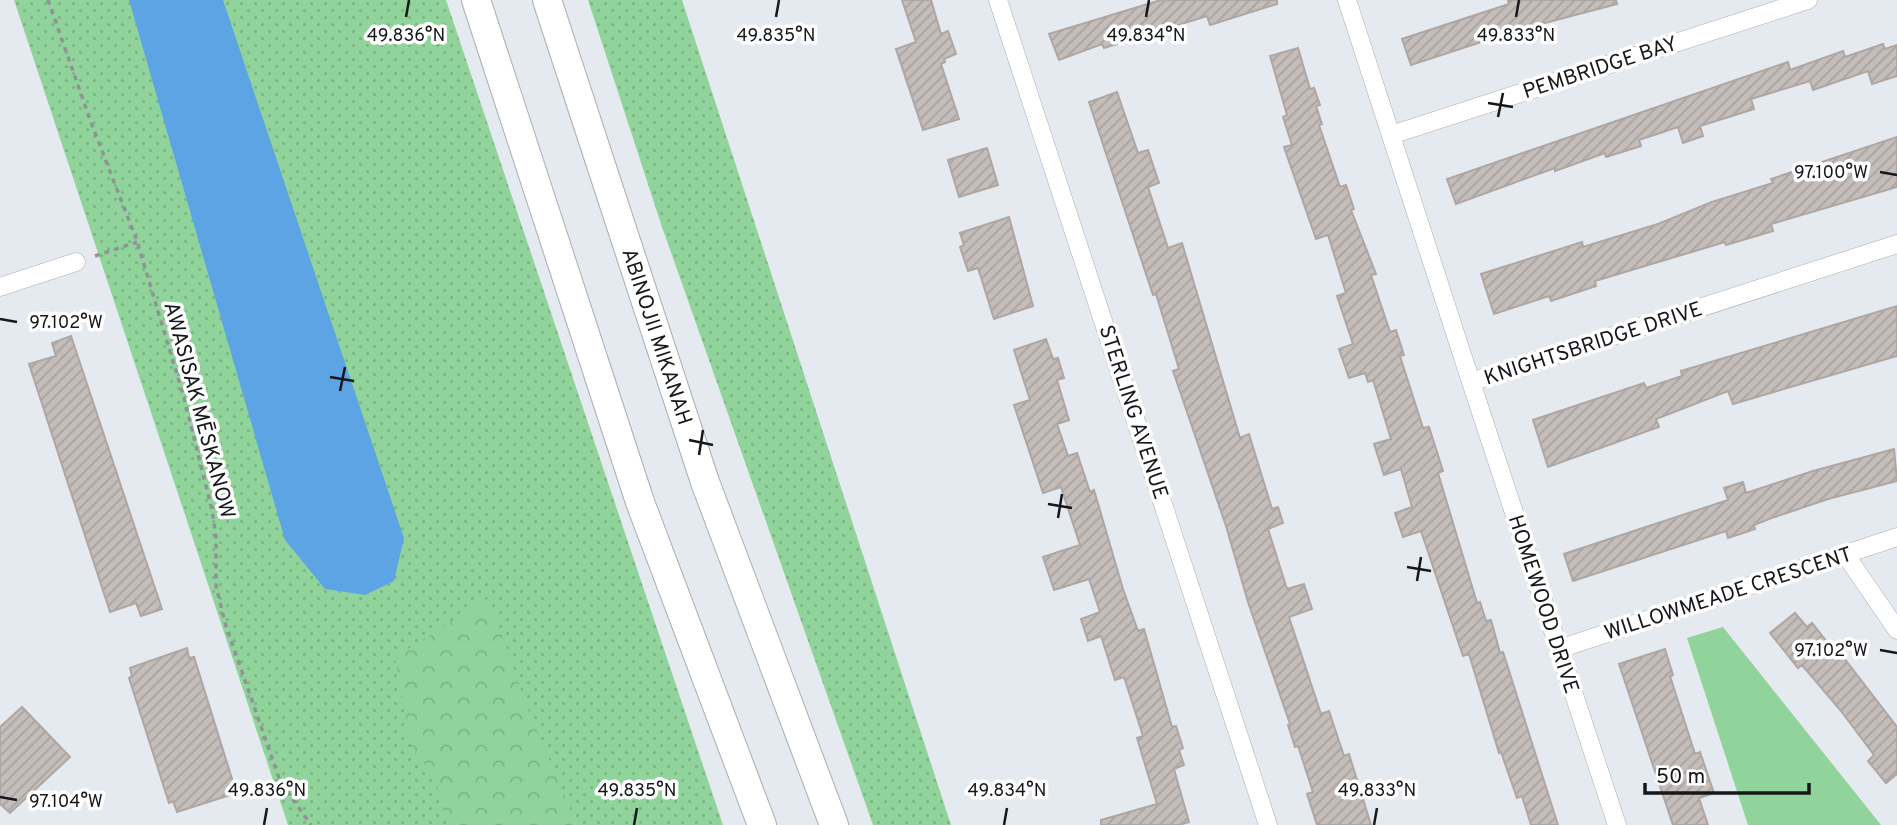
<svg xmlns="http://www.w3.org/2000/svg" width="1897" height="825" font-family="Overpass,sans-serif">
	<defs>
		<pattern id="grass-dots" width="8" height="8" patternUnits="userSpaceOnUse" patternTransform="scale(1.75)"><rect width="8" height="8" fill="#91d49b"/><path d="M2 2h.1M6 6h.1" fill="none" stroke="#7cb585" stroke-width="1.8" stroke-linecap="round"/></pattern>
		<pattern id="forest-crowns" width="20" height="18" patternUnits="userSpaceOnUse" patternTransform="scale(1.75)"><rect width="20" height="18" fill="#91d49b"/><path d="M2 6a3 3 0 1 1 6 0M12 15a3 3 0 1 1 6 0" fill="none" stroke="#7cb585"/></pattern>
		<pattern id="building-hatch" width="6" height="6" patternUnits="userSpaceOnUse" patternTransform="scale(1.75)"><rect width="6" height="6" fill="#c5bdba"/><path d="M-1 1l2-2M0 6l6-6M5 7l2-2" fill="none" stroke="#a8a29f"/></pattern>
	</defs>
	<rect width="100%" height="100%" fill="#e5e9f0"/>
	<!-- grass -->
	<path fill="url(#grass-dots)" d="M14 0H446L723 825H288Z
		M588 0H682L951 825H873L661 224Z"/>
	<!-- forest -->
	<path fill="url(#forest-crowns)" d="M489 598 527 707 577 825H450L433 775 411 747 395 657Z"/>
	<!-- park -->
	<path fill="#91d49b" d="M1723 627 1881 825H1748L1687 638Z"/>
	<!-- water -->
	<path fill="#5ca4e3" d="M129 0H223L404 538 394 581 365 595 325 589 285 540Z"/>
	<!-- building -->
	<path fill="url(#building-hatch)" stroke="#aea6a3" stroke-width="2" d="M902 0H931L941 34 948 31 956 54 944 59 945 62 941 64 959 119 923 130 896 49 916 42Z
		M1161 0H1277V4L1210 25 1207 16 1104 48 1102 44 1059 60 1049 34Z
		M1508 0H1616L1617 4 1518 30 1411 65 1402 39 1509 4Z
		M1883 44 1885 49 1897 45V76L1872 84 1868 71 1813 90 1810 81 1751 99 1754 109 1700 126 1703 136 1683 143 1678 127 1639 140 1641 146 1606 157 1605 153 1555 171V168L1456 204 1447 179 1788 62 1790 70 1843 51 1845 57Z
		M1298 48 1310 89 1314 88 1320 105 1316 106 1322 124 1319 125 1340 187 1346 185 1354 209 1351 210 1376 274 1371 275 1390 332 1396 330 1404 355 1400 356 1423 428 1429 427 1443 471 1438 473 1477 603 1480 602 1486 621 1491 620 1500 653 1503 652 1558 825H1531L1522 796 1517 798 1501 752 1499 753 1469 654 1463 656 1421 531 1403 537 1395 513 1412 507 1401 469 1384 475 1374 444 1391 439 1373 380 1368 382 1365 373 1349 378 1339 349 1353 344 1337 296 1346 293 1328 235 1316 239 1284 147 1292 145 1283 117 1287 115 1270 56Z
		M1117 92 1138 153 1148 150 1159 183 1148 187 1168 248 1182 243 1240 438 1249 434 1272 509 1278 507 1283 523 1268 529 1287 589 1304 584 1312 609 1289 617 1321 714 1329 711 1344 756 1349 754 1371 825H1317L1307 794 1313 792 1298 746 1295 747 1288 725 1290 724 1248 602 1226 526 1173 371 1179 369 1156 294 1153 295 1089 102Z
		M1897 137V187L1771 224 1773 231 1726 245 1725 242 1595 281 1596 286 1551 301 1549 296 1494 314 1481 274 1582 242 1583 247 1658 224 1712 202 1773 183 1771 179Z
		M987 148 998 185 959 197 948 160Z
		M1009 217 1033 306 994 319 978 268 968 271 960 247 964 245 960 233Z
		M1897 306V356L1733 404 1728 391 1656 419 1659 427 1548 467 1533 420 1644 383 1646 388 1682 376 1681 371Z
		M71 336 162 609 141 616 136 603 110 612 29 364 56 356 52 343Z
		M1046 339 1053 359 1058 358 1064 378 1057 380 1069 420 1057 424 1068 456 1077 453 1090 492 1094 490 1123 589 1138 631 1144 629 1172 727 1176 726 1183 748 1179 750 1184 765 1174 769 1189 822 1179 825H1101V820L1157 804 1137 738 1143 736 1124 677 1115 680 1101 636 1088 641 1081 619 1100 612 1089 579 1054 590 1043 557 1080 545 1061 487 1043 493 1014 405 1030 400 1014 350Z
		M1894 449 1897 481 1828 499 1769 519 1754 525 1755 529 1728 538 1726 531 1573 581 1564 554 1728 500 1724 488 1743 482 1746 493 1813 471Z
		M1795 613 1807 627 1812 623 1831 647 1834 645 1897 727V774L1886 783 1868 761 1874 755 1841 711 1802 665 1798 668 1770 633Z
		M187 648 189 658 194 657 233 782 230 784 233 794 177 812 173 801 169 803 129 678 132 676 130 668Z
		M1665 649 1673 675 1670 676 1695 754 1700 752 1714 793 1699 798 1708 825H1673L1619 664Z
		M22 707 70 757 10 813 0 804V727Z"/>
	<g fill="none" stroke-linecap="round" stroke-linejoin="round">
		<!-- street casing -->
		<g stroke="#a9adb3" stroke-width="19">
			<path id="street" d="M998 0 1268 825
				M1347 0 1471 382 1897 244
				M1391 135 1808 0
				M0 287 76 262
				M1471 382 1617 825
				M1845 554 1897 630
				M1559 649 1897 537"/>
		</g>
		<!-- primary casing -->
		<g stroke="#a9adb3" stroke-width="30">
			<g id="primary">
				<path d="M476 0 640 502 762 825"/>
				<path id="s1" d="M547 0 705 482 834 825"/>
			</g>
		</g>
		<!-- path -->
		<path stroke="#8f9297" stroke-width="3.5" stroke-dasharray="5 5" stroke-linecap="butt" d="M48 0 92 125 137 241 184 398 212 510 216 537V586L225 623 280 781 311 825
			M95 256 137 242"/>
		<!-- street -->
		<use href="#street" stroke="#fff" stroke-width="18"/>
		<!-- primary -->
		<use href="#primary" stroke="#fff" stroke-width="28"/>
	</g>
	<!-- ticks -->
	<path fill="none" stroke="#16171a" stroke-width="2.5" d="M406 17 409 0M776 17 779 0M1146 17 1149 0M1516 17 1519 0M1488 103 1513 107M1498 117 1503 93M1880 172 1897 175M0 319 17 322M330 377 354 381M340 391 345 367M689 440 713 445M699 455 703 430M1048 504 1072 508M1058 518 1062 494M1407 567 1431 571M1417 581 1421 557M1880 650 1897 653M0 797 17 800M264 825 267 808M634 825 637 808M1004 825 1007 808M1374 825 1377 808"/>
	<g text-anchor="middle" stroke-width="7" stroke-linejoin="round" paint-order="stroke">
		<!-- street labels -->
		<g font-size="21" fill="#16171a" stroke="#fff">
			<text transform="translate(1600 67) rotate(-18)" y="7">PEMBRIDGE BAY</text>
			<text dy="7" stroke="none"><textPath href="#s1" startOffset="354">ABINOJII MIKANAH</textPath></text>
			<text transform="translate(1593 343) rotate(-18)" y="7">KNIGHTSBRIDGE DRIVE</text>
			<text transform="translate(200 410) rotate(75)" y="7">AWASISAK MĒSKANOW</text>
			<text transform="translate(1134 412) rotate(72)" y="7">STERLING AVENUE</text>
			<text transform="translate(1728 593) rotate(-18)" y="7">WILLOWMEADE CRESCENT</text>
			<text transform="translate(1544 604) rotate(72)" y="7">HOMEWOOD DRIVE</text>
		</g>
	</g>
	<g font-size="18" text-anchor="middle" fill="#16171a" stroke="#fff" stroke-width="7" stroke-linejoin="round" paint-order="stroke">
		<text x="406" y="41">49.836°N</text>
		<text x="776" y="41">49.835°N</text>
		<text x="1146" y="41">49.834°N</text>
		<text x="1516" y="41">49.833°N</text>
		<text x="1831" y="178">97.100°W</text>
		<text x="66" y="328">97.102°W</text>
		<text x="1831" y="656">97.102°W</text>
		<text x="267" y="796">49.836°N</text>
		<text x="637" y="796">49.835°N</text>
		<text x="1007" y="796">49.834°N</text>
		<text x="1377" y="796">49.833°N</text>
		<text x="66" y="807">97.104°W</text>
	</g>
	<!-- scale -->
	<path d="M1645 783v10h164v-10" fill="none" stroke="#16171a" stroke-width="3.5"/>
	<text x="1656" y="783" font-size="21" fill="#16171a" stroke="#ffffff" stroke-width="5" paint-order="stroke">50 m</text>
</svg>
